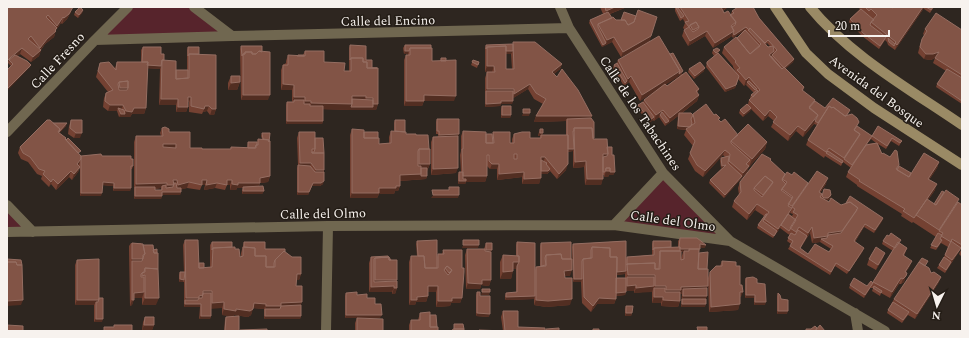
<svg xmlns="http://www.w3.org/2000/svg" width="969" height="338" font-family="Spectral,serif">
	<rect width="100%" height="100%" fill="#2e2620"/>
	<!-- park -->
	<path fill="#57242c" d="M128 7H197L232 36 95 40Z
		M663 173 730 241 614 225Z
		M7 205 33 232 7 233Z"/>
	<g fill="none" stroke-linecap="round" stroke-linejoin="round">
		<!-- street -->
		<path stroke="#706750" stroke-width="10" d="M194 7 232 36 569 28
			M560 7 569 28 663 173 730 241 885 331
			M95 40 232 36
			M7 132 95 40 128 7
			M7 205 33 232
			M614 225 730 241
			M7 232 328 226 614 225 663 173
			M855 313 858 331
			M326 331 328 226"/>
		<!-- secondary -->
		<path stroke="#9a8a65" stroke-width="10" d="M775 7 806 53 828 74 874 108 962 165
			M810 7C849 55 911 90 962 125"/>
	</g>
	<!-- wall -->
	<path fill="#744132" fill-rule="evenodd" d="M7 7 71 12 67 19 62 24 61 23 56 30 54 37 45 44 41 50 39 56 31 62 20 54 17 56 31 65 29 68 11 66 8 63 7 64Z
		M600 7H627L610 14 612 18 616 20 651 36 649 42 621 57 612 42 602 47 589 23 590 20 603 14Z
		M675 7H728L723 11 724 13 730 15 732 14H731L732 11 759 18 794 59 793 62 785 69 804 87 803 91 814 102 825 108 850 110 847 116 859 122 857 126 872 136 878 126 902 141 899 146 891 141 886 149 878 144 882 154 899 165 898 167 911 173 939 162 937 168 929 180 935 190 928 200 934 204 958 202 962 205V203V247L945 273 937 268 939 265 944 257 948 247 941 243 936 250 930 248 936 237 913 222 912 223 901 216 902 214 857 186V185L846 177 848 172 851 168 843 162 841 166 825 156 824 158 806 145 808 140 817 125 814 124 803 137 796 131 788 141 771 127 774 121 768 116 763 121 751 109 750 111 743 117 739 113 740 110 748 104 749 100 751 99 750 98 751 95 754 93 746 85 747 83 744 86 738 79 735 88 725 92 706 67 707 62 714 56 712 53 713 50H720L718 53 736 72 733 67V66L722 53 724 47 737 38 745 30 733 38 732 36 713 48 705 36 688 46 682 36 684 30H685L683 28 685 23 683 19 680 21 675 11ZM767 43 770 46 768 47 766 44ZM871 139 876 143 867 144Z
		M858 7H891L893 8 894 7H934L930 13 924 9V8L895 50 888 45 887 42 885 40 879 49 862 36 849 22 850 19 860 9Z
		M83 10 82 13 78 18 74 15 75 12Z
		M925 29 962 30V104L936 87 937 84 946 71 933 63 935 58 931 60 924 59 918 53 920 45 922 39 924 35 923 34Z
		M513 42 562 64 560 69 554 74 592 116 591 118 594 139 607 147 612 155 615 172 613 175H609L608 177H604V175H603L601 185H585L584 167 573 168V151L568 152 566 170 557 179 550 171 547 174H541L539 184H522V177L497 180V169H490L487 166V176L485 182H466L465 184H458V175L459 172H461L460 155 461 151V136L463 131 492 135 493 132 510 143H512V139L514 134 530 138H540V136H538L539 132 540 129 542 135H566V121L534 122 536 116 543 104 534 99 528 89 513 98 512 104H501L500 106 485 107V78L487 72H492H485V48L486 45 513 44ZM506 54H511L512 69H506Z
		M350 45 366 60 372 68 378 104 376 110H350L323 109V121L322 124H286V105L287 102H292V90H281V70L283 65 286 63V61L288 55 297 56 303 55 305 51 324 62 344 71H349V48Z
		M405 45 432 61H440L441 58 446 61 454 101H424L422 106H404V60L406 55H408V54H404L403 48Z
		M241 46 262 52 268 100H241L240 49Z
		M143 47 161 54 164 60 176 70H187V50L188 47 199 54 216 109 214 115H210L207 111 203 112 202 114 189 112V102H188V107L186 112H176V105H159L160 69 147 68 146 108 144 114H132L130 117H119L117 111H108L103 107 104 98 106 93 108 92 96 77 100 63 115 68 117 62H141V50Z
		M473 60 479 62 477 68 471 65Z
		M618 60 682 74 699 89 697 93 699 95 697 101 682 113 693 115H714L721 122 738 135 767 142 765 149 749 167V166L747 172 724 198 709 183 710 180 722 168H721L720 161 721 158 725 157 723 155 703 177 695 171 688 159 693 146 684 135 686 130 677 129 678 116 665 126 659 117 654 121 653 120 649 123 637 108 638 105 643 102 644 100 661 87 640 101 629 82 624 86 613 68 614 65 617 63ZM682 74 667 86 666 84 678 76Z
		M689 69 704 71 694 79 688 72Z
		M231 76 240 82 237 90H228V83Z
		M502 106 511 115 510 118H501V109Z
		M437 119 458 137 456 173 431 175V142L433 137H438V134H436V122Z
		M71 120 80 138H74L68 134 69 126Z
		M395 120 405 132 406 134 416 135 429 149 430 164 427 171V176L426 179 400 181V186L398 191H395L394 194H379L377 198H350V135L352 129 364 132 379 144 389 143V137L391 131H394V123Z
		M53 123 66 126 59 133 66 138 65 140 81 156H102L131 159 133 166 132 169H131V188L130 191H113V186L102 185 101 196H80V168L78 172 72 180 69 177 56 190 51 184 49 187 41 179 42 176 37 174 28 162 21 159 18 153 20 147Z
		M162 128 169 132 190 148 202 149H230L231 147 247 148 248 142H257L258 139H262L261 136 262 133 270 176 268 182 260 183 259 186 264 191 262 194H242V190L243 188H237L236 190H230V185H227L225 190 215 188 204 190 205 185H202L200 190 187 188 181 189V192L180 195H162L161 199H134V142L136 136H161L160 133ZM161 188V190H155V189Z
		M299 132 315 138 324 153V172L323 184 320 186H312L308 195H297V168L298 165 297 138Z
		M771 159 770 161 785 174 792 175 808 183 826 184 820 193 822 194 831 195 830 198 827 201 829 202 841 205 883 218 882 221 874 233 864 227 855 242 863 251 847 274 835 266 830 275 788 249 791 244 787 241 790 235 788 234 780 228 773 238 757 228 758 225 764 216 755 210 747 220 732 207 734 201 739 195 738 188 740 182ZM790 213 793 214 792 216 789 214ZM810 233 812 243 820 242 831 249 829 252 808 254 800 249Z
		M680 238 705 248 700 247 699 253 707 288 705 307H681L682 294H680V301L678 307 661 306V303H652V291L634 293V291H626L625 295 616 296V299L614 304H597L591 312 582 303 581 282H573L572 247 573 244 626 241V260L627 257 652 255V244L653 241 671 247H678V241ZM681 252H683L681 259ZM625 274V278H616L617 275Z
		M185 240 199 263 204 268 210 267V245L212 242 232 247 235 249 240 257H241V253L244 242 265 249 285 252 301 274 299 280H296V286L301 305V316L300 319H264V309L253 308 251 315 248 317 234 315V316L239 331H224L225 319 226 317 233 316 222 315V308H211V316L210 319H199L200 307H184V282H179V275L180 272H184L183 245Z
		M417 241 437 257 438 254H442L443 250 462 298 460 303H451L450 306 436 307V292H428V296L426 302H416L415 305H409V262L411 256H417L416 244Z
		M883 241 900 243 907 248 904 256 910 266 906 272 904 282 901 284H899L890 298 881 293 880 296 872 291 873 288H871V287L864 298 849 288 850 285 867 286 873 282 893 251 882 244Z
		M517 242 535 270 536 267 540 266V246L541 243 570 276H564L570 305 546 307 534 305V299L505 300V296L506 293 516 292V269H513L511 279H500V262L503 255 516 256V245Z
		M131 243H141L156 305H142V298H134L132 305 130 306 129 251V246Z
		M486 243 491 252V280L489 286 481 285 480 289H466L465 255 467 249H484Z
		M962 248V257L959 254Z
		M885 253 883 258 876 270 867 265 869 259Z
		M388 256 397 280 396 281 397 288 395 294H392V292H369V263L371 257Z
		M77 260 99 298 102 322H94V305H75V265Z
		M722 261 741 297H740L738 310 709 312 708 278 710 272 720 266Z
		M925 266 939 282 915 319 908 315 902 323 887 313 888 310 894 299Z
		M746 278 757 283 765 305H754V298H745V280Z
		M477 292 480 296 489 317 476 316V295Z
		M346 293 357 295 367 298 375 304 380 318H345V296Z
		M778 293 781 299 787 314H777V296Z
		M626 306 632 313 631 316H625V309Z
		M503 311 518 327 545 331 546 329 559 331H478L479 330 503 331 501 317Z
		M420 313 430 315 437 327 438 331H409V325L411 320H418Z
		M145 317 154 325 152 330 142 331 143 322Z
		M357 318 383 331H355V323Z"/>
	<!-- shaded-wall -->
	<path fill="#522e22" d="M73 7 71 12 67 19 62 24 64 18Z
		M615 7H627L604 16 606 11Z
		M721 7H728L719 13Z
		M923 7H924V8L895 50 897 45Z
		M83 10 82 13 78 18 79 15Z
		M63 17 61 23 56 30 54 37 45 44 40 51 41 50 39 56 31 62 33 57 39 52 40 48 47 39 56 29 57 26Z
		M746 27 745 30 733 38 734 35Z
		M707 31 705 36 688 46 690 41Z
		M734 31 732 36 713 48 715 43Z
		M651 36 649 42 621 57 623 52Z
		M614 37 612 42 602 47 603 45 606 43 607 40Z
		M22 48 20 54 10 62 9 60 7 64V61L10 58Z
		M405 51H409L408 54H404Z
		M505 51H513L511 54H504Z
		M774 51 771 57 769 55Z
		M939 52 937 57 931 60 924 59 926 54Z
		M794 59 793 62 783 71 784 68Z
		M562 64 560 69 550 77 552 72Z
		M31 65 29 68 7 91V89Z
		M142 65 161 66 160 69 141 68Z
		M487 66H494L492 72H485Z
		M705 68 704 71 694 79 695 76Z
		M680 71 678 77 640 101 642 95Z
		M683 71 682 74 678 76 679 74Z
		M631 76 629 82 626 84 628 79Z
		M749 77 747 83 744 86 746 80Z
		M240 82 237 90H228L231 83Z
		M283 84 294 85 292 90H281Z
		M530 84 528 89 512 99 514 94Z
		M736 85 735 88 725 92 726 89Z
		M120 88H128L125 95H117Z
		M487 89H514L512 94 486 91Z
		M243 95H270L268 100H241Z
		M424 95 456 96 454 101H422Z
		M699 95 697 101 679 115V113L678 116 665 126 666 123 669 121 670 118Z
		M352 96H366L364 102H351Z
		M188 97H191L189 102H186Z
		M294 97H305L303 103 294 100 292 103Z
		M366 98H373L371 103H364Z
		M161 99H178L176 105H159Z
		M305 101H311L309 107H303Z
		M406 101H424L422 106H404Z
		M501 101H513L512 104H501L500 106 485 107 486 104Z
		M311 103 352 104 350 110 309 109Z
		M373 104H378L376 110H350L351 107H373Z
		M110 105H123L121 111 118 108 117 111H108Z
		M205 106H209L207 111 203 112 202 114 204 109Z
		M178 107H188L186 112H176Z
		M134 108H146L144 114H132L130 117H124L126 111Z
		M751 108 750 111 743 117 744 114Z
		M212 109H216L214 115H210Z
		M663 110 661 115H660L659 117 654 121 656 115Z
		M770 110 768 116 763 121 765 116Z
		M523 113H530L529 116H522Z
		M121 114H125L124 117H119Z
		M502 115H511L510 118H501Z
		M818 115 816 121H815L814 124 803 137 805 131Z
		M536 116H592L590 121 567 119 566 121 534 122Z
		M654 117 653 120 649 123 650 120Z
		M287 121H323L322 124H286Z
		M67 123 66 126 58 135V132Z
		M678 126 691 127 690 130 677 129Z
		M798 126 796 131 788 141 790 135Z
		M76 133H82L80 138H74Z
		M540 133H543L542 136 541 135 540 136H538Z
		M459 134 458 137 438 138 439 135Z
		M767 142 765 149 749 167 752 159Z
		M163 144H176L174 150H161Z
		M567 149H574L573 151 566 152Z
		M725 150 723 155 703 177 705 171Z
		M603 154H608L606 159 602 160Z
		M541 157H545L543 163H540Z
		M81 159 79 164 75 169 77 164Z
		M586 161 584 167 573 168 575 162Z
		M939 162 937 168 926 184 928 179Z
		M300 163H311L309 169H298Z
		M419 164H430L427 171H416Z
		M492 164H499L497 169H490Z
		M568 164 566 170 557 179 559 174Z
		M726 165 725 168H721L722 166Z
		M749 166 747 172 724 198 725 195 742 176 743 173Z
		M80 167 78 172 72 180 74 174Z
		M458 168 456 173 431 175 433 169Z
		M550 169 549 172 547 174H539L540 171Z
		M316 170H324L322 175H314Z
		M71 171 69 177 56 190 58 184Z
		M606 171 615 172 613 175H609L608 177H604Z
		M524 172 522 177 497 180 499 174Z
		M421 174 427 176 426 179 398 181 400 175Z
		M270 176 268 182 260 183 258 188H237L236 190H230L232 184 238 183Z
		M463 176H487L485 182H466L465 184H458L459 181H462Z
		M541 178 539 184H522L524 179Z
		M828 178 826 184 817 197 819 192Z
		M53 179 51 184 49 187 51 182Z
		M587 179H603L601 185H585Z
		M173 180H177L175 186 172 190 165 191 167 185Z
		M202 180H207L205 185H202Z
		M227 180H232L230 185H227Z
		M324 181 323 184 320 186H312L308 195H297L298 192 313 183Z
		M103 182 114 183 113 186 102 185Z
		M189 182 187 188 176 191 178 185Z
		M167 183 165 188 162 186 161 188 135 190 136 184Z
		M217 183 215 188 204 190 206 185Z
		M937 184 935 190 917 216 916 215Z
		M396 186H400L398 191H395L394 194H379L377 198H350L352 193Z
		M114 188H131L130 191H113Z
		M243 191H264L262 194H242Z
		M162 192H181L180 195H161Z
		M81 193H102L101 196H80Z
		M433 195H459L458 198H431Z
		M831 195 830 198 827 201H823L824 198Z
		M135 196H162L161 199H134Z
		M757 204 755 210 747 220 749 214Z
		M792 208 790 214 781 226V225L780 228 776 234 778 229Z
		M858 208 856 213 840 236 821 239 820 242 812 243 814 238 828 233Z
		M883 218 882 221 874 233 875 230Z
		M865 224 864 227 853 244 854 241Z
		M812 227 810 233 798 251 800 248Z
		M700 244 706 245 705 248 699 247Z
		M962 244V247L951 263 952 260 961 248Z
		M463 245H479L478 248H462Z
		M864 248 863 251 847 274 849 271Z
		M679 249H689L688 252H678Z
		M486 250H492L489 257H483Z
		M143 252 145 254 142 262 132 261V259Z
		M885 253 883 258 876 270 878 265Z
		M912 261 910 266 903 277 905 272Z
		M513 262H519L516 269H510Z
		M572 270 570 276H562L564 271Z
		M513 271 511 279H500L503 272Z
		M626 271 625 274 615 275 616 272Z
		M297 274H301L299 280H295Z
		M628 275H655L652 282 627 277Z
		M906 276 904 282 901 284 903 279Z
		M941 277 939 282 915 319 917 314Z
		M901 278 899 284 890 298 892 292Z
		M180 279 184 280 183 282H179Z
		M574 279H582L581 282H573Z
		M375 280H397L392 292H369L371 287H373Z
		M482 280H491L489 286 481 285 480 289H466L468 283Z
		M873 284 871 287 864 298 865 295Z
		M636 285 634 291H625L627 286Z
		M428 286H438L436 292H426Z
		M654 286 652 292 634 293 636 288Z
		M655 286H666L663 294 654 288Z
		M708 286 705 293 683 289 682 294 663 297 666 290 681 287Z
		M394 288H397L395 294H392Z
		M203 291H212L210 296 201 301 185 300 186 298 199 296Z
		M144 292 142 298H132L134 293Z
		M482 292H490L489 295H481Z
		M626 292 625 295 615 296 616 293Z
		M740 292H743L741 297H738Z
		M746 295H755L754 298H745Z
		M428 296 426 302H416L415 305H409L411 300 417 297Z
		M535 296 534 299 505 300 506 297Z
		M683 296H707L705 302 682 299 681 302Z
		M654 297H663L661 303H652Z
		M145 298H159L156 305H142Z
		M452 298H462L460 303H451L450 306 436 307 438 301Z
		M599 298 616 299 614 304H597L591 312 593 306Z
		M572 299 570 305 546 307 534 305 536 300Z
		M23 300 21 305 7 306V301Z
		M77 300H99L97 305 96 302 94 305H75Z
		M132 300H134L132 305 130 306Z
		M663 300 680 301 678 307 661 306Z
		M224 302 222 308 210 309 212 303Z
		M302 302 300 308 279 312 265 309 264 312 266 306 281 303Z
		M755 302H766L765 305H754Z
		M254 303 266 304 264 309 252 308Z
		M185 304H201L200 307H184Z
		M682 304H706L705 307H681Z
		M740 304 738 310 709 312 711 307Z
		M224 309H253L251 315 248 317 234 315V317L222 315Z
		M778 311H788L787 314H777Z
		M477 313 490 314 489 317 476 316Z
		M626 313H632L631 316H625Z
		M346 315H382L380 318H345Z
		M201 316H211L210 319H199Z
		M265 316H301L300 319H264Z
		M96 319H103L102 322H94Z
		M144 325H154L152 330 142 331Z"/>
	<!-- building -->
	<path fill="#825446" stroke="#946d61" fill-rule="evenodd" d="M7 7H73L69 14 64 18 63 17 57 26 48 15 46 17 57 28 55 30 56 31 47 39 40 48 31 36 28 39 41 50 33 57 22 48 10 58 7 61Z
		M80 7 83 10 79 15 75 12Z
		M605 7H615L606 11Z
		M680 7H722H721L724 13 728 11 736 22 731 26 734 31 715 43 707 31 690 41 684 30 689 27 685 22 689 21ZM696 22 699 27 698 29 693 32 689 27 690 25Z
		M738 7H753L759 18 794 59 784 68 772 55 777 50 768 40 765 43 750 28 749 30 746 27 734 35 733 33 734 31 732 27 735 25 736 22 730 15 734 13 732 11Z
		M865 7H891L893 8 894 7H923L897 45 895 43 896 42 871 22 877 15 871 9 869 11Z
		M926 7H933L931 10Z
		M676 8H678L684 16 681 18Z
		M861 9 874 20 871 22 870 25 886 37 880 46 863 33 850 19Z
		M638 10 657 17 651 36 623 52 614 37 607 40 598 24 613 17 616 20H625L628 25 634 22Z
		M608 12 612 18 598 24V27L606 43 603 45 590 20Z
		M624 12 636 16 634 22 628 25 625 20H621Z
		M936 13 962 30V75L935 58 939 52 933 54H926L920 47 922 39 927 31 925 29Z
		M696 22 699 27 693 30 690 25Z
		M750 28 768 47 773 46 774 51 769 55 782 69 784 67 804 87 802 90 815 100 809 107 818 115 805 131 798 126 790 135 773 122 777 117 770 110 765 116 749 100 760 90 749 77 746 80 740 73 737 70 740 68 735 62 736 61 724 47 736 37 750 54 761 44 748 30Z
		M745 30 760 46 750 54 737 38Z
		M659 36 680 71 642 95 631 76 628 79 618 60Z
		M888 38 895 44 894 46 889 42Z
		M513 42H535L562 64 552 72 557 77 562 69 578 90 592 116H536L546 99 536 93 530 84 514 94V89H487V72H495L494 66H487V47L506 46V69H514Z
		M513 44V51H506V46L487 47 486 49V45Z
		M350 45 366 46V60H372V68H377H367V62H363V58H351L350 60Z
		M405 45H431V48H410L409 51H405Z
		M241 46H262V52L259 51 256 54H252V52H245V54H243L242 56Z
		M143 47H161V54H164V60H162L161 66 147 65 148 62H142Z
		M188 47H199V54H189L188 56Z
		M410 48H432V61L456 60V96L424 95V101H406V55H410Z
		M717 48 720 50 716 53 713 50Z
		M259 51 270 52V95H243V54H245V52H252V54H256Z
		M305 51H324V62L345 63 344 71H351V58H363V62H367V68H378V104H373V98H366V96H352V104L311 103V101H305V97H294V85L283 84V65H288V55L305 56Z
		M673 53 683 71 679 74 680 71 670 54Z
		M718 53 739 76 736 85 726 89 707 64V62Z
		M189 54 216 55V109H212L209 106H205L204 109 191 106V97H188V107H178V99H161L162 60 176 61V79L189 78Z
		M15 55 27 61 31 65 7 89V70L13 64 9 60Z
		M298 55H304V56H297Z
		M770 56H771L782 69Z
		M441 58H446V61H441Z
		M473 60 479 62 478 65 472 62Z
		M109 62 116 70 117 62H148L146 108H134L132 112 126 111 123 105H110L105 101 106 93 113 90 98 71 100 63ZM128 81V88L127 90H119L118 84 119 82Z
		M700 62 705 68 695 76 689 69Z
		M617 63 627 81 625 83 614 65Z
		M947 69 962 78V101L937 84Z
		M176 70H188V78L176 79Z
		M686 72 699 89 696 91 699 95 670 118 663 110 656 115 644 100 665 84 667 86Z
		M231 76H240V82L231 83Z
		M128 81V88H120L119 82Z
		M749 81 757 89 755 90 747 82Z
		M757 90 758 91 753 97 751 95Z
		M486 91H513V101H501V103L486 104Z
		M833 98 850 110 846 116H845L833 107 832 108 829 106 818 123 815 121 818 115 809 108 815 101 825 108Z
		M352 99 373 100V107H351L352 104Z
		M294 100H304V104H310V106H323V121H287V102H294Z
		M643 102 654 117 650 120 638 105Z
		M706 104 714 115 716 114 720 118 718 119 721 122 725 119 738 135 731 141V143L750 160 746 164 749 166 743 173 729 161 730 154 725 150 705 171 697 165 690 153 695 141 686 129 695 123 693 114Z
		M747 104 751 108 744 114 740 110Z
		M502 106H511V115H502Z
		M829 106 832 108 833 107 845 116 852 114 857 118 859 122 854 130 860 134 844 158 829 148 826 152 808 140Z
		M118 108 124 110 125 114H121Z
		M523 109H530V113H523Z
		M662 112 669 121 666 123 660 115Z
		M679 113H691L693 115 691 119 692 123 691 126 690 127 678 126Z
		M591 118 594 122V138H593L592 128H574V131H573L574 149H568V135H567V119Z
		M437 119H459V134L439 135V131H437Z
		M47 120H50L60 129 58 132 66 138 65 139 81 156V159L77 164 80 167 74 174 71 171 58 184 53 179 51 182 43 174 45 171 39 169 30 157 23 153 20 147Z
		M71 120H82V133H76L70 128Z
		M395 120H405V132L395 131Z
		M53 123H67L59 132 60 129Z
		M748 124 767 142 752 159 731 141Z
		M857 126 872 136 878 126 902 141 900 143 892 138 887 146 872 136 852 165 844 159 859 136 860 134 854 130Z
		M165 127 169 129V132H190V148H202V149H231V147L256 148V145H258V139L269 140V142L270 141V176L260 178V183H238V185L232 184V180H227V185L217 183 206 185 207 180H202V185L189 182 178 185 177 180H173L174 185H167V183L136 184V136H163L162 128ZM163 144H176V148L163 147Z
		M574 128H592L593 139H607L608 154H603V179H587L586 161 575 162Z
		M352 129 364 130V138H379V144L391 143V131L406 132V134H416V135H428L429 149H419L418 151V166H421V174L400 175V186H396V188H379V193H352Z
		M540 129H543V133H540Z
		M463 131 486 132V143H494L493 132H510V143H514V134L522 132H530V138H541V135H568V164L559 174 545 157H541V178L524 179V172L499 174V164H492L489 161V155H487V176H463L462 149H463ZM514 154H517V159H514Z
		M299 132H315V149H312V153H324V170H316L311 163H300Z
		M364 132H378V138H364Z
		M262 133H270L269 142V140L263 139Z
		M486 134H492L493 143H486Z
		M458 136V168L433 169V137Z
		M68 138 81 151 78 153 66 140Z
		M315 138H323L324 153H312V152H314L315 149Z
		M248 142H257V145H256L255 148H248Z
		M877 143 882 154 883 153 890 157 895 150 897 151 899 165 896 169 909 177 924 153 939 162 928 179 937 184 914 218 903 211 905 209 859 181 860 180 848 172 866 145Z
		M607 147H612V155H614L615 172H610V168H606L605 172H603V157L607 156 608 154Z
		M419 149H430V164H419Z
		M828 151 843 161 842 163 826 153Z
		M101 154 102 156H131V159H133V166H131V188H114V183L103 182 102 193H81V156Z
		M762 154 771 159 770 160 785 174 782 180 786 184 781 190 792 198 788 206 792 208 778 229 764 219 769 212 757 204 749 214 734 201 741 192 740 182ZM765 176 773 182 772 184 762 197 754 190V188Z
		M729 156 728 163 742 176 725 195 710 180 726 165 722 166 721 158Z
		M541 160 547 163 546 164 550 169 548 171H541Z
		M298 165 310 166 315 172H324V181L321 183H313L309 192H298Z
		M899 166 911 173 909 177 897 170Z
		M421 168H427V176H421Z
		M606 168H610V171H606Z
		M817 171 828 178 819 192 822 194 820 197 829 202 831 198 841 205 850 202 858 208 842 231 828 233V236L814 238 812 227 808 233 799 227 796 232 790 228 798 215 793 212 795 209 792 207Z
		M459 172H463V179H466V181H459Z
		M787 172 792 175 794 172 808 183 792 206 788 204 793 197 782 189 787 182 782 179Z
		M765 176 773 182 763 195 754 188Z
		M174 183H176L177 188H181V192H162V196H135V187H155V190H162V186L166 185V188L173 187Z
		M263 186 264 191H243V187Z
		M449 187H459V195H433L432 190H449Z
		M824 189 830 190 831 195 828 198H824L822 196Z
		M946 190 959 199 939 230 916 215 927 199 936 205Z
		M942 191 944 192 936 205 934 204Z
		M850 196 883 218 875 230 865 224 854 241 864 248 849 271 836 263 831 272 790 246 793 241 788 238 791 233 795 235 798 230 807 236 800 248 808 254 815 244 829 252 833 246 821 239 827 238 828 235 841 233 857 210H856L858 208 850 202 846 203Z
		M958 202 962 205V203V245L952 239 951 242 941 236 943 233 939 231Z
		M766 214H767L764 219 763 221 777 231 774 236 758 225Z
		M788 214 796 220 789 231 781 225Z
		M891 233 901 240 895 248 883 241 887 235 889 236Z
		M938 233 942 235 940 239 942 240 937 247 931 245Z
		M680 238H697L706 245 700 244V249H680V247H679Z
		M185 240H198L199 268 212 267 213 248 235 247V249H239L240 257 243 256V247L255 248V256H266V267H275V260L284 251 292 257H301V274H297L296 286H302V302L281 303V306H266V304L254 303 253 309 250 311 236 309V311L224 309V302L212 303V291H203V295L199 296V298H186Z
		M437 240V268H425L424 256H418L417 241Z
		M463 240H479V245H463Z
		M626 241V271L617 272V257H610V248L592 247 591 250V258L583 259 582 261V279H574L573 244Z
		M653 241H671V247L654 248 653 250Z
		M951 241 961 248 952 260 945 255Z
		M212 242H232V247L213 248 212 250Z
		M244 242H265V249H285V252L284 251 275 260 274 263V267H266V256H255V248L244 247Z
		M517 242 535 243V296L506 297V293L517 292V266L519 262V256H517Z
		M571 242V259H562L561 254 546 255 545 258 546 265 541 266V243Z
		M898 242 907 248 903 255 912 261 905 272 907 273 906 276 903 279 901 278 892 292 873 282Z
		M132 243 143 244 145 254 143 255V259H132Z
		M486 243H492V250H486Z
		M143 245H153L154 253H158V269L145 268 144 272 142 273 141 274V277H144V292L134 293V300H132V261H142L144 255 145 254Z
		M592 247 610 248V257H617L616 299 599 298 593 306 584 297 583 259 592 258Z
		M680 247V251H660V253L659 269H655V263L627 264V265V257L654 255V248Z
		M876 247 885 253 878 265 869 259Z
		M157 249V253H154L153 250Z
		M467 249H485V251L491 252V280H482V284L468 283Z
		M689 249H699L698 269H708V286L681 287V290H666V286H655V275H628L627 264 655 263V269H660V251H681V260L684 259V251H689Z
		M443 250H462V268H464V272L462 298H452V301H438V286H428V296L417 297V300H411V256H424L425 268H438V254H444ZM447 266 452 270 451 272 448 275 444 270Z
		M708 252 707 269H698L699 253Z
		M561 254 562 259H572V270L564 271 565 278H572V299L548 301 536 300V267L546 266V255Z
		M503 255 519 256V262H513V271L503 272Z
		M388 256 391 260H389V257L375 258 374 259V282L397 281V288H394V286L371 287V257Z
		M389 257V260H397V280H375V258Z
		M944 257 951 262 946 270 939 265Z
		M922 258 928 261 925 266 919 262Z
		M7 259 21 260 22 265H17L16 262H7Z
		M99 259V300H77V260Z
		M722 261 736 262V266H740V285H742L743 292H740V304L711 307 710 272 716 266H722Z
		M7 262H16L17 265H22L23 300 7 301Z
		M919 262 929 268 931 273 934 272 941 277 917 314 894 299Z
		M199 263H204V268H199Z
		M447 266 452 270 449 273 445 268Z
		M145 268 158 269 159 298H145V275L142 276V273L145 272Z
		M180 272H185L184 280 180 279Z
		M627 277H654V286L636 288V285L627 286Z
		M753 277 757 279V283L765 284 766 302H755V295H746V278Z
		M616 278H626V292L616 293Z
		M854 278 867 286 871 281 873 283 865 295 850 285Z
		M874 286 882 291 881 293 873 288Z
		M654 288H665V292H680V301L663 300V297H654Z
		M707 288V296H683V289Z
		M482 289H490V292H482Z
		M357 292V295L367 294V298H375V304H381L382 315H346V293Z
		M477 292H480V296H490V314L477 313Z
		M203 293H211V316H201V304H185V300H198L199 298H202Z
		M778 293 780 295 781 299 788 300V311H778Z
		M99 298H103V319H96V302H98Z
		M682 299H706V304H682Z
		M893 302 909 312 903 320 888 310Z
		M301 305V316H265V309H280L281 306Z
		M626 306H633L632 313H626Z
		M503 311H518V327L545 328V331H505Z
		M430 312V327H438V331H411V320H420V313Z
		M430 315H436L437 327H430Z
		M239 316V331H225L226 317Z
		M145 317H154V325H144Z
		M357 318 383 319V331H357Z
		M454 324H463L464 329H454Z
		M7 325 23 326V331H7Z
		M114 325H132V331H104V327H114Z
		M820 325 825 331H815Z
		M815 326 817 328 815 331H806V329H811Z
		M697 327H707V331H698Z
		M559 328V331H546V329Z
		M267 329V331H240V330Z
		M453 329H464V331H452Z
		M593 329H599V331H593Z
		M479 330 505 331H478Z"/>
	<g text-anchor="middle" stroke-width="3" stroke-linejoin="round" paint-order="stroke">
		<!-- street labels -->
		<g font-size="13" fill="#f7f2ee" stroke="#241d16">
			<text transform="translate(388 20) rotate(-1)" y="5">Calle del Encino</text>
			<text transform="translate(57 60) rotate(-47)" y="5">Calle Fresno</text>
			<text transform="translate(877 91) rotate(36)" y="5">Avenida del Bosque</text>
			<text transform="translate(641 113) rotate(56)" y="5">Calle de los Tabachines</text>
			<text transform="translate(323 213) rotate(-1)" y="5">Calle del Olmo</text>
			<text transform="translate(673 220) rotate(8)" y="5">Calle del Olmo</text>
		</g>
	</g>
	<!-- border -->
	<rect width="969" height="338" fill="none" stroke="#f7f2ee" stroke-width="16"/>
	<!-- north arrow -->
	<g transform="translate(937 306) rotate(185)" stroke="#241d16" stroke-width="3" paint-order="stroke">
	<path d="M0-3L7 15L0 10L-7 15Z" fill="#f7f2ee"/>
	<text y="-6" font-size="11" font-weight="bold" text-anchor="middle" fill="#f7f2ee">N</text>
	</g>
	<!-- scale -->
	<path d="M829 30v6h60v-6" fill="none" stroke="#f7f2ee" stroke-width="2"/>
	<text x="835" y="30" font-size="12" fill="#f7f2ee" stroke="#241d16" stroke-width="3" paint-order="stroke">20 m</text>
</svg>
